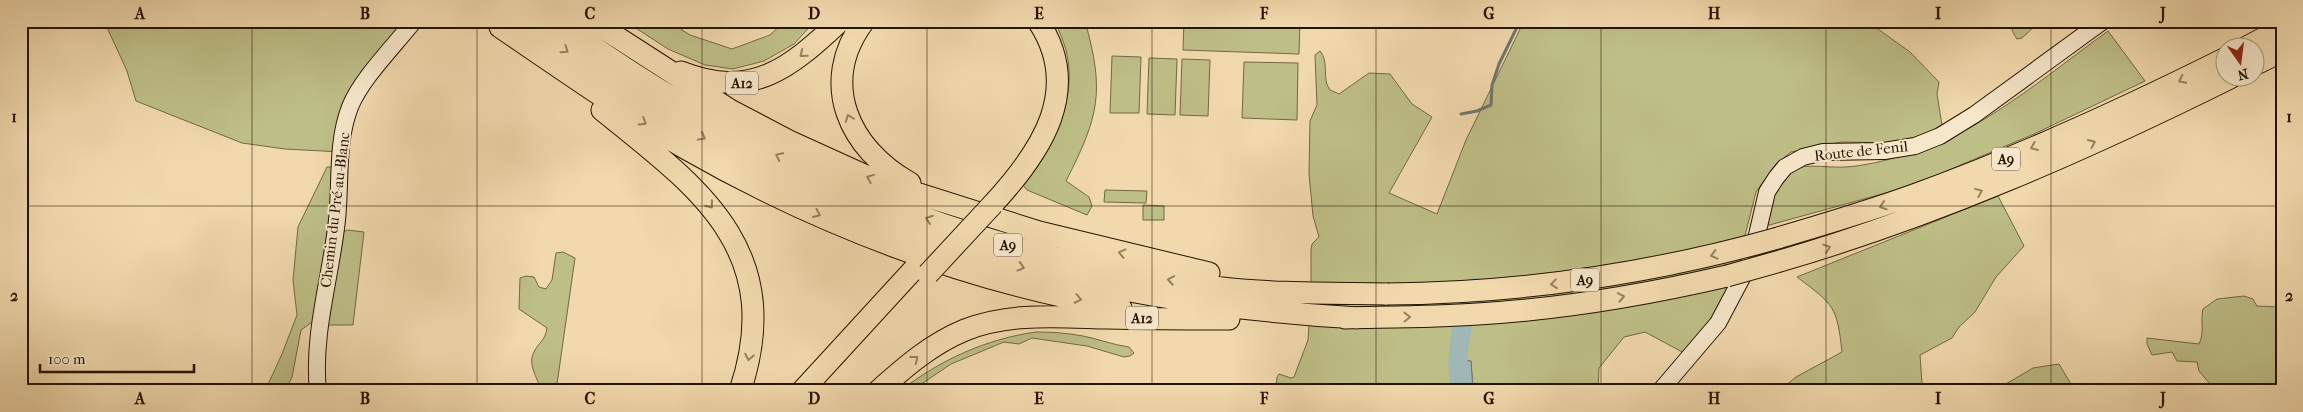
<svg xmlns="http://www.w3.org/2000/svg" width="2303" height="412" font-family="'IM FELL French Canon',serif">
	<rect width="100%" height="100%" fill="#f1d9ad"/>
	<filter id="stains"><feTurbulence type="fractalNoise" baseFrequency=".004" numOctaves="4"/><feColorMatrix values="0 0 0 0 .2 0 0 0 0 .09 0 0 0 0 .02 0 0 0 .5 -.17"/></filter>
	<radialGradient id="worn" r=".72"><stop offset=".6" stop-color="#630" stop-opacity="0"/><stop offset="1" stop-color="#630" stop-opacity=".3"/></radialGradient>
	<!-- green -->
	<path fill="#bebe87" stroke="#726844" d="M104 21H414L359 91 341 152 285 149 242 143 136 101 127 71Z
		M625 21H668L690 35 732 49 770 35 785 21H815L794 44 764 61 733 69 705 65 668 49Z
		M1055 21H1085C1105 92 1099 116 1066 181L1089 197 1092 206 1087 215 1027 190 1022 184C1051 146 1079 101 1066 50 1063 40 1059 31 1055 21Z
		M1184 21H1300L1299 54 1183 50Z
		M1524 21H1870L1871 24 1910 52 1939 82 1937 94 1942 125 1929 132 1899 143 1841 142 1791 152 1775 165 1756 192 1735 275 1723 299 1704 329 1684 353 1645 332 1624 337 1599 368 1598 391H1473L1471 361H1453L1455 385 1452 391H1276L1277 377 1279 374 1291 378 1294 377 1308 340 1311 296V250L1312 244 1319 237 1313 216 1309 174 1310 121 1317 105 1315 55 1320 51C1330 63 1321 78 1330 90L1339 94 1369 73 1390 74 1412 104 1432 117 1389 193 1437 214 1466 140Z
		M2012 21H2040L2022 38 2017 39C2013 33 2010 28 2012 21Z
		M2108 31 2145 81 2034 134 1911 186 1766 226C1770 207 1774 175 1796 168 1807 164 1833 168 1845 167 1865 166 1887 160 1905 155 1977 136 2048 74 2108 31Z
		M1112 56 1141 57 1139 113H1110Z
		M1149 58 1177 59 1175 115 1147 114Z
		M1182 59 1210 60 1208 116 1180 115Z
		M1244 62 1298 63 1297 120 1242 118Z
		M327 167H332L335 237 347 230 364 232 353 325H328L315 320 301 330 292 377 285 391H265L282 354 297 315 293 280 298 227Z
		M1105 190 1147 191 1146 203 1104 202Z
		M1998 196 2024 246 1996 277 1975 312 1959 327 1952 338 1920 355 1922 383 1915 391H1779L1796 377 1842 352C1837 306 1834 305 1797 277Z
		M1143 205 1164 206V220H1143Z
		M563 252 575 258 556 391H542C538 380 527 364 534 352 539 341 545 342 547 328L519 309 520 278 526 276 534 277 539 287 546 289 552 280 556 253Z
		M2244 296 2253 299 2257 306 2282 307V391H2216L2199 371 2197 362 2177 361 2172 352 2152 355 2147 344V338L2199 344C2205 332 2200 321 2203 309L2217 299Z
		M1036 332C1052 332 1067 333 1083 336 1099 339 1113 345 1129 347L1134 353 1130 356 1124 357 1087 346 1032 338 1019 344 1004 342 951 364 911 391H900C940 360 986 339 1036 332Z
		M2059 364 2075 391H1994L2033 368Z"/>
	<!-- water -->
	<path fill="#a0b7b6" stroke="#6f756e" d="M1453 361H1471L1473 391H1452L1455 385Z"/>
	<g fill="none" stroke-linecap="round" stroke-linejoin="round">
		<!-- stream -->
		<path stroke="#6f756e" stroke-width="3" d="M1461 114 1477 111 1491 105 1492 85 1499 64 1520 21"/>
		<!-- river -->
		<path stroke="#a0b7b6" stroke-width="19" d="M1458 391C1461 380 1457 370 1458 360 1459 334 1465 310 1475 287"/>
		<!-- secondary casing -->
		<g stroke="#251301" stroke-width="18">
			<path id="secondary" d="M318 391C312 334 331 277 337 220 341 183 336 143 350 107 361 79 395 45 414 21
				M1660 391 1718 323 1745 272 1753 252 1767 192 1776 178 1785 167 1803 157 1823 152 1884 151 1915 146 1940 136 1974 115 2103 21"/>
		</g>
		<!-- highway casing -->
		<g stroke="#251301" stroke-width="23">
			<path id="highway" d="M526 21C598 73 672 123 751 163 944 261 1143 306 1358 318
				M557 21C752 164 981 260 1222 288 1277 294 1332 293 1387 294
				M592 21 730 110 789 141 875 180 1039 232 1209 273
				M864 21C818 83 849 149 910 183
				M500 27C560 68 620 110 683 147 817 224 968 282 1121 308
				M2245 48 2282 28
				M2256 64 2282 51
				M681 72C752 100 790 68 840 21
				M602 110C699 188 787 250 740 391
				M993 204C1040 153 1084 90 1038 21
				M1778 238C1825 224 1873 210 1919 193 2024 155 2126 108 2226 58
				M1780 261C1935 216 2085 150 2230 78
				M1345 318C1389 317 1434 317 1478 314 1562 309 1645 295 1727 276
				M802 391 914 269
				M878 391C905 367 931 344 965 330 1010 312 1060 317 1108 318 1148 319 1189 319 1229 319"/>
		</g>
		<!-- secondary -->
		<use href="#secondary" stroke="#f6e6ca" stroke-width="16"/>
		<!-- highway -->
		<use href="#highway" stroke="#f1d9ad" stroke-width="21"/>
		<!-- highway-bridge casing -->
		<g stroke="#251301" stroke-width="23" stroke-linecap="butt">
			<path id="highway-bridge" d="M928 274 993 204
				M1727 276 1780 261
				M1387 294C1520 293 1650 274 1778 238"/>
		</g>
		<!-- highway-bridge -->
		<use href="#highway-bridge" stroke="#f1d9ad" stroke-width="21"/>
	</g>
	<!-- one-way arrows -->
	<defs><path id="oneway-chevron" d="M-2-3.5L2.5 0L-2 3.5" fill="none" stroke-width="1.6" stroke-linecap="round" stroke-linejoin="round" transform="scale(1.25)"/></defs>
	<g stroke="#958060">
		<use href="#oneway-chevron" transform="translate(565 50) rotate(35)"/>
		<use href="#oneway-chevron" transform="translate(803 54) rotate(141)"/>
		<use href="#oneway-chevron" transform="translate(2182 80) rotate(154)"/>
		<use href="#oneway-chevron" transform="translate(849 118) rotate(-111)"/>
		<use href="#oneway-chevron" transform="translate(643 122) rotate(32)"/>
		<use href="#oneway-chevron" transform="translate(702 137) rotate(29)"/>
		<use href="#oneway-chevron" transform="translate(2092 143) rotate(-24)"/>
		<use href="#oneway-chevron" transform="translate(2034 147) rotate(157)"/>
		<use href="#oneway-chevron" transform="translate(779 156) rotate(-154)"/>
		<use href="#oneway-chevron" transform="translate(870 178) rotate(-158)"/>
		<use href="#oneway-chevron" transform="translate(1979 192) rotate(-22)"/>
		<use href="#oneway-chevron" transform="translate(710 205) rotate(52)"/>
		<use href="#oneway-chevron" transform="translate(1883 206) rotate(162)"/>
		<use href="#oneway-chevron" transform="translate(817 214) rotate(24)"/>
		<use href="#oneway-chevron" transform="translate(929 219) rotate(-160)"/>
		<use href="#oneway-chevron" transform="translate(1827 248) rotate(-18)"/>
		<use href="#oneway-chevron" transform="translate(1122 253) rotate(-167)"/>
		<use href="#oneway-chevron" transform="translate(1714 255) rotate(166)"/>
		<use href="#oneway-chevron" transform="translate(1021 267) rotate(15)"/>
		<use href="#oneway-chevron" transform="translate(1171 280) rotate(-170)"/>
		<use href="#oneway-chevron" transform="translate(1554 284) rotate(173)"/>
		<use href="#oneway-chevron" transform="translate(1621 297) rotate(-10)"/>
		<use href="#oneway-chevron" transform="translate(1078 299) rotate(12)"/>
		<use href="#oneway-chevron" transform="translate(1407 317) rotate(-1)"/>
		<use href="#oneway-chevron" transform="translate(749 357) rotate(101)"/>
		<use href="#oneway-chevron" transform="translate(915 359) rotate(-38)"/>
	</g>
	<!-- grid -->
	<path fill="none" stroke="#251301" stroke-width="1" stroke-opacity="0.55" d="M252 21V391M477 21V391M702 21V391M927 21V391M1152 21V391M1376 21V391M1601 21V391M1826 21V391M2051 21V391M21 206H2282"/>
	<g text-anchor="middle" stroke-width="4" stroke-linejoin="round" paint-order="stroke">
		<!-- shield labels -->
		<g fill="#f6e6ca" stroke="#64523d" stroke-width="1">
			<rect x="726" y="71.5" width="32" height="23" rx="4"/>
			<rect x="1992" y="147.5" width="28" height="23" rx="4"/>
			<rect x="994" y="233.5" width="28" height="23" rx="4"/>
			<rect x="1571" y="268.5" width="28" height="23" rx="4"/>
			<rect x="1126" y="306.5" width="32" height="23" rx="4"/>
		</g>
		<g font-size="14" font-weight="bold" fill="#251301">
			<text x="742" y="88">A12</text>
			<text x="2006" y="164">A9</text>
			<text x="1008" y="250">A9</text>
			<text x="1585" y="285">A9</text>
			<text x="1142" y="323">A12</text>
		</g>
		<!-- street labels -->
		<g font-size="15" fill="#251301" stroke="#f6e6ca">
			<text transform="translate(1861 151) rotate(-6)" y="5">Route de Fenil</text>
			<text transform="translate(335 210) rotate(-83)" y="5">Chemin du Pré-au-Blanc</text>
		</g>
	</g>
	<!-- margin -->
	<rect width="2303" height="412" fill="none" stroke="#f1d9ad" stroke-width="55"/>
	<!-- north arrow -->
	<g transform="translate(2240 62) rotate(166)"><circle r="24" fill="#f6e6ca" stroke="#a2927a"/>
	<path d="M0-4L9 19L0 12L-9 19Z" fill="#8f2418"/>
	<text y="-8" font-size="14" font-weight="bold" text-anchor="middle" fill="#251301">N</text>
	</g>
	<!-- scale -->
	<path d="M40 364v8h154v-8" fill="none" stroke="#251301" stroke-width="2.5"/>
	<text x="48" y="364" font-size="15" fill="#251301" stroke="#f6e6ca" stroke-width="4" paint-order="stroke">100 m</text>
	<rect x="28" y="28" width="2248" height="356" fill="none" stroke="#251301" stroke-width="2"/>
	<g font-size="16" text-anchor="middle" font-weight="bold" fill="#251301">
		<text x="140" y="19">A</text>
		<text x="365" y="19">B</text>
		<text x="590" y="19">C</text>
		<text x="814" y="19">D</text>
		<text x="1039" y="19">E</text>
		<text x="1264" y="19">F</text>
		<text x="1489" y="19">G</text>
		<text x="1714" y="19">H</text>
		<text x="1938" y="19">I</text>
		<text x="2163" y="19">J</text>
		<text x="14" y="122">1</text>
		<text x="2289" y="122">1</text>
		<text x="14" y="301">2</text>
		<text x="2289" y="301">2</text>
		<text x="140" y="404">A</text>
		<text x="365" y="404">B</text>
		<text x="590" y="404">C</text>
		<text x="814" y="404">D</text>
		<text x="1039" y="404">E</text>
		<text x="1264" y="404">F</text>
		<text x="1489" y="404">G</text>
		<text x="1714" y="404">H</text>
		<text x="1938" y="404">I</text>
		<text x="2163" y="404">J</text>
	</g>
	<rect width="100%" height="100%" filter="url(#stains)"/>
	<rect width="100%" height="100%" fill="url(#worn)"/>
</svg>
